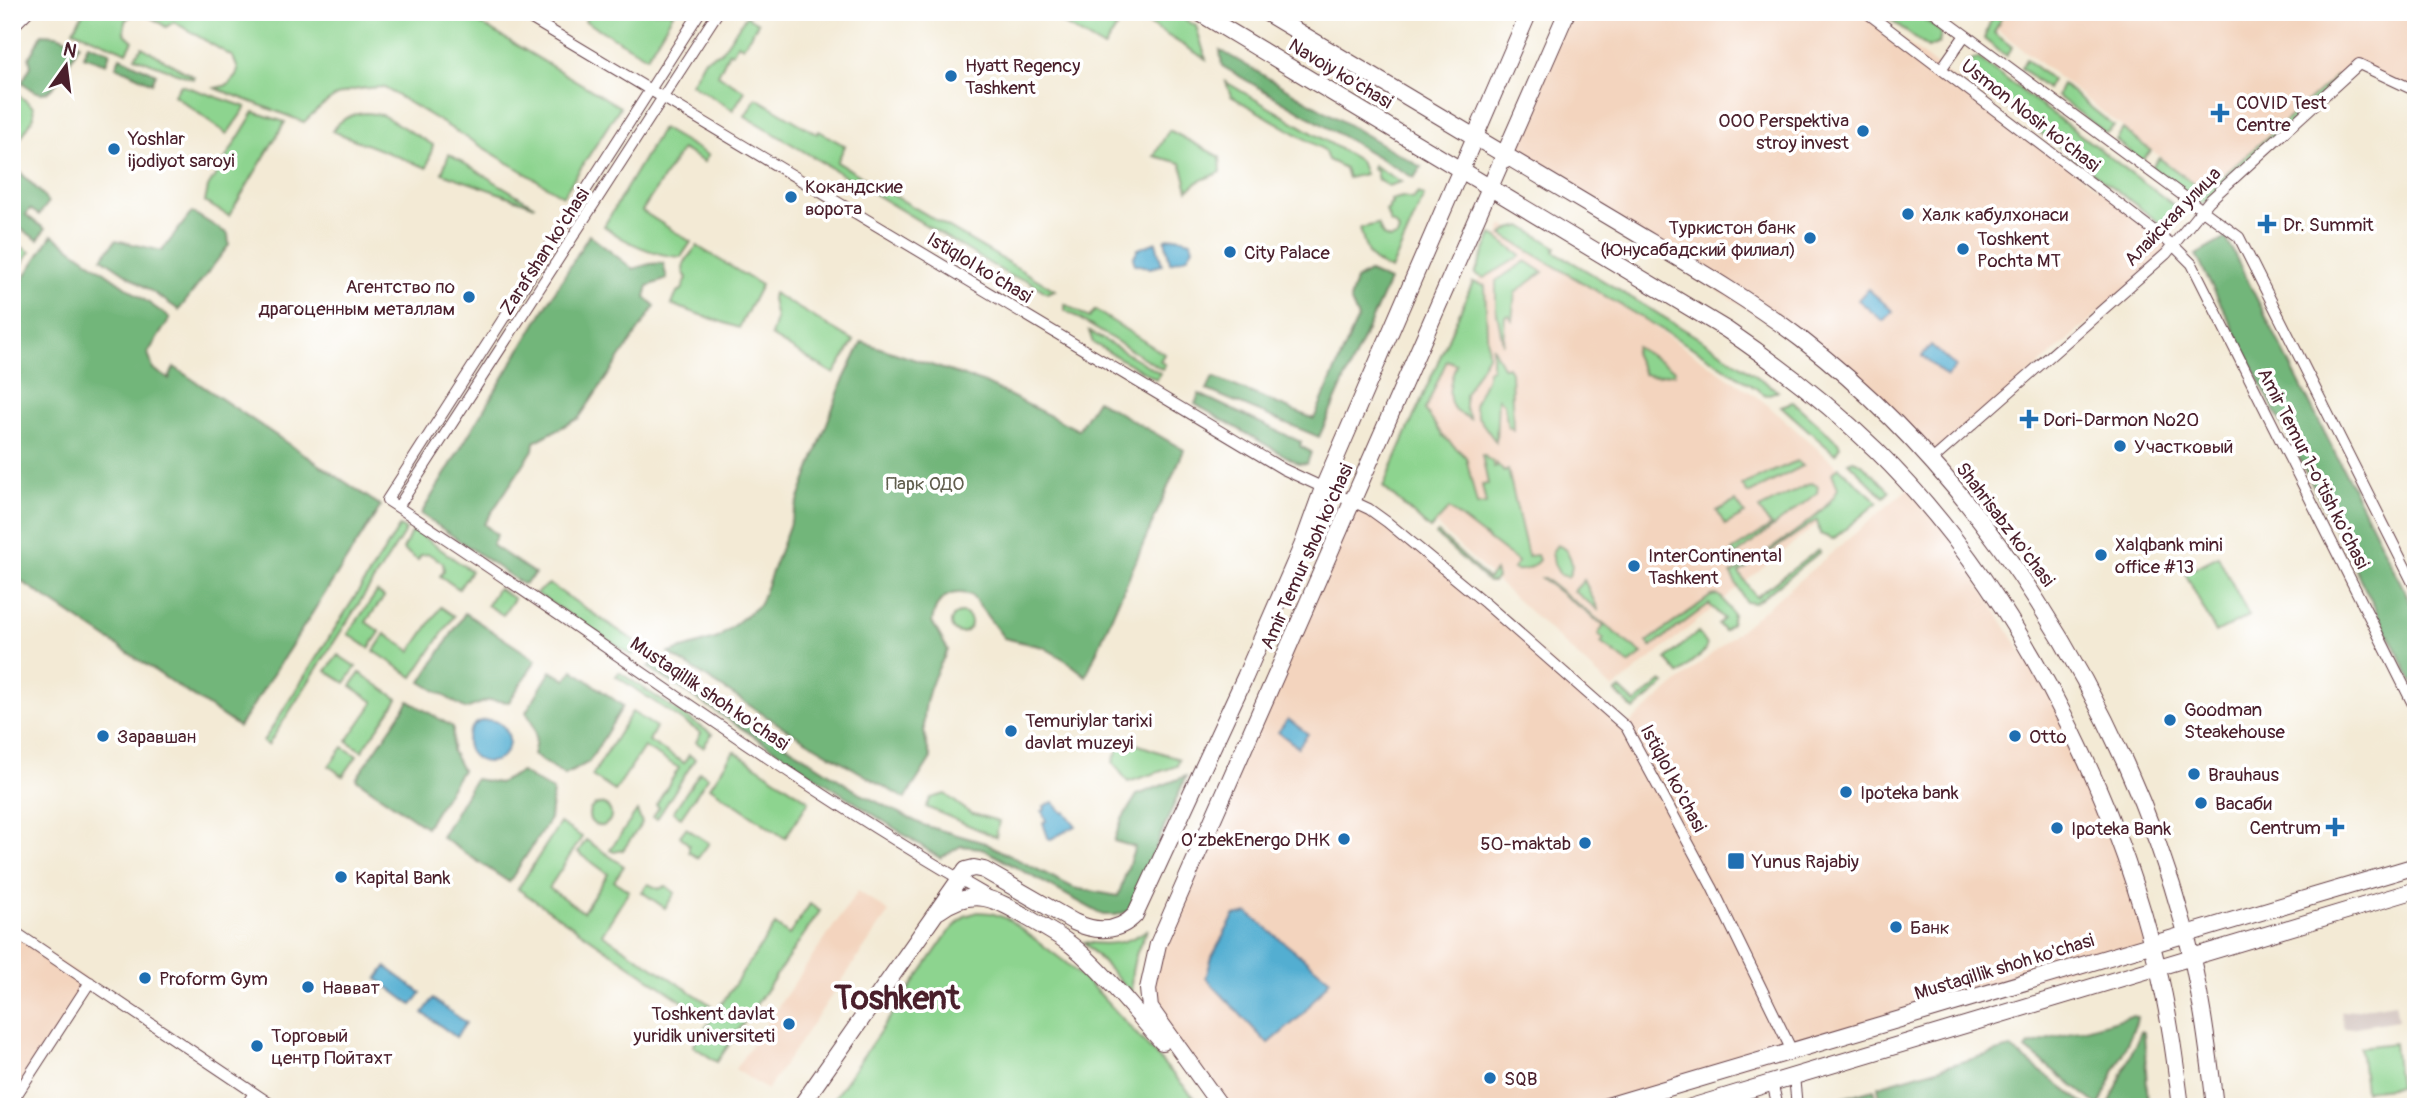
<svg xmlns="http://www.w3.org/2000/svg" width="2428" height="1119" font-family="Pangolin,sans-serif">
	<rect width="100%" height="100%" fill="#fff"/>
	<filter id="ink" filterUnits="userSpaceOnUse"><feTurbulence type="fractalNoise" baseFrequency=".0143" numOctaves="2"/><feDisplacementMap in="SourceGraphic" scale="14" xChannelSelector="R" yChannelSelector="G"/><feConvolveMatrix kernelMatrix="1 2 1 2 8 2 1 2 1" color-interpolation-filters="sRGB"/></filter>
	<filter id="wash" filterUnits="userSpaceOnUse"><feTurbulence type="fractalNoise" baseFrequency=".00686" numOctaves="4" result="noise"/><feDisplacementMap in="SourceGraphic" scale="28" xChannelSelector="R" yChannelSelector="G"/><feGaussianBlur stdDeviation="1.57" result="paint"/><feColorMatrix in="noise" values="0 0 0 0 0 0 0 0 0 0 0 0 0 0 0 0 0 1.4 0 .05"/><feComposite in="paint" operator="in"/></filter>
	<g filter="url(#wash)">
		<rect width="100%" height="100%" fill="#f3ead5"/>
		<!-- built -->
		<path fill="#f3d4be" d="M1567 12H1866L2174 246 1931 461 1827 360 1506 155Z
			M1975 12H2416V93L2356 68 2213 198Z
			M1503 225 1763 401 1862 488 1613 689 1391 483Z
			M1910 487 1941 523 2070 729 2152 944 1604 1107H1221L1153 1014 1149 978 1353 502 1369 509 1626 726Z
			M858 891 889 912 767 1090 735 1069Z
			M12 930 90 982 12 1102Z"/>
		<!-- industrial -->
		<path fill="#cfc0ba" d="M2395 1003 2398 1020 2344 1029 2341 1012Z"/>
		<!-- green -->
		<path fill="#8dd48f" stroke="#6c7a5d" stroke-width="2" d="M84 12H461L620 107 563 196 383 87C341 89 335 93 304 122L215 88 228 85 236 76 238 69 233 57 174 22 166 27C154 19 144 11 130 16L125 21 124 33 133 41 127 52 73 30Z
			M590 12H674L647 57 585 21Z
			M1043 12H1092L1117 27 1104 48Z
			M1129 12H1172L1196 26 1206 59Z
			M1881 12H1915L1941 32 1939 43 1928 48Z
			M1994 12H2004L1994 33 2012 47 2006 56 1984 39Z
			M746 16 758 23 743 47 738 44 732 53 729 52 718 75 745 91 733 110 691 84 705 59 721 52Z
			M142 47 194 77 193 79 135 57Z
			M1978 58 2179 209 2165 227 1964 75 1966 63Z
			M2026 59 2052 80 2047 89 2021 68Z
			M2336 76 2346 77 2204 203 2199 202 2152 167 2159 158 2205 192Z
			M1226 82 1360 161 1365 174 1348 178 1345 168 1328 160 1324 150 1231 96Z
			M2062 84 2114 126 2106 133 2057 96Z
			M181 85 246 107 227 134 174 95Z
			M12 89 33 107 34 117 12 152Z
			M756 98 817 134 819 131 845 146 837 162 1055 290 1047 293 1027 280 1012 277 745 116Z
			M254 112 285 122 229 216 205 202 208 187Z
			M367 113 382 115 433 145 427 168 332 131C341 118 352 113 367 113Z
			M662 128 708 155 704 162 682 149 642 211 691 242 681 257C655 256 624 242 604 226Z
			M2123 129 2151 151 2142 161 2116 140Z
			M1169 130 1220 157 1221 172 1199 181 1188 190 1181 163 1154 156Z
			M449 154 535 206 442 173Z
			M1373 165 1401 182 1388 186 1378 180 1376 171 1372 169Z
			M1418 193 1424 196 1391 270C1365 258 1368 255 1360 228L1378 224 1383 236 1390 239 1397 237 1399 231 1397 226 1390 222 1386 210 1389 209V205L1392 204 1391 200 1402 197 1413 199Z
			M1522 226 1556 247 1554 251 1715 348 1778 391 1766 395 1708 357 1502 235 1510 229Z
			M1492 234 1521 256 1484 278 1475 274Z
			M12 241 30 252 16 273 12 271Z
			M697 246 761 285 739 328 672 305 677 292 682 290 687 278C677 266 689 257 697 246Z
			M1526 261 1543 272 1515 293 1512 320 1508 315 1505 316 1503 344 1496 308V281Z
			M1473 282 1485 286 1488 355 1465 394V408L1471 420C1467 416 1459 414 1455 410 1444 397 1452 377 1456 364L1447 360 1425 410 1442 435 1466 457 1477 505 1486 504 1482 485 1488 484 1482 455H1485L1486 458 1492 461 1494 468 1496 467V463L1504 472 1508 470 1528 556 1537 555 1539 560C1533 567 1522 573 1513 569L1518 562 1449 509 1430 529 1383 487Z
			M773 293 854 341 834 374 771 336 776 319 772 299Z
			M1065 304 1089 318 1095 310 1164 354 1160 361 1165 365 1162 369 1065 310Z
			M1089 331 1160 373 1156 379 1093 343Z
			M1492 346 1503 367H1508L1511 372 1513 431 1512 427 1508 428 1504 404 1498 398 1496 442 1478 417 1474 405 1486 380 1488 371 1492 368Z
			M1636 347 1675 370V373L1654 376 1644 374 1634 353Z
			M1793 402 1838 442 1840 446 1835 454 1781 406Z
			M1853 460 1861 463 1890 491 1884 497 1848 462Z
			M1797 461 1803 466 1748 494 1742 485Z
			M1839 467 1878 502 1833 539 1820 534 1817 520 1739 573 1756 597 1818 550 1820 552 1761 599 1754 603 1746 602 1731 574C1754 560 1831 513 1838 488L1832 473Z
			M1811 483 1818 486 1817 493 1735 556 1732 551 1771 526 1759 509Z
			M1736 501 1745 514 1725 525 1717 511Z
			M400 526 406 530 268 745 263 742Z
			M415 531 471 571 459 589 440 576 444 570 443 563 429 554 421 555 418 560 403 550 410 534Z
			M1438 533 1488 579 1495 571 1497 578 1493 582H1488L1436 535Z
			M1557 545C1570 549 1576 566 1568 577L1560 575 1554 564 1552 552Z
			M2218 556 2249 616 2216 633 2185 573Z
			M1541 578H1544L1642 654 1629 664 1601 643 1604 639 1598 634 1604 626Z
			M1584 580 1598 609V610L1574 591Z
			M549 584 645 648 631 655 536 593Z
			M498 588 514 599 503 615 487 605Z
			M377 592 384 597 366 622 380 632 369 648 348 634Z
			M1717 595 1722 598 1733 615 1731 624 1724 631 1718 624 1724 619 1709 604 1651 647 1647 642 1711 596Z
			M441 607 454 616 413 677 374 651 385 634 411 651Z
			M951 623a10 10 0 1 1 20 0a10 10 0 1 1-20 0Z
			M1698 632 1707 645 1705 651 1679 674 1666 659Z
			M338 655 356 667 345 683 326 671Z
			M619 672 712 734 703 747 696 742 701 733 616 676Z
			M360 673 398 699 362 751 347 741 374 702 351 686Z
			M1662 681 1665 684 1634 710 1616 692 1620 689 1635 703Z
			M632 712 656 727 649 741 684 763 689 755 695 759 657 819 653 817 659 807 656 805 679 768 644 747 615 791 592 776Z
			M1122 739 1179 759 1177 766 1128 782 1113 762Z
			M343 747 357 756 343 776 329 766Z
			M734 751 809 801 785 838 710 787Z
			M700 772 708 777 681 817 673 812Z
			M945 794 970 813 999 821 996 837 926 807 931 798Z
			M589 815a11 11 0 1 1 22 0a11 11 0 1 1-22 0Z
			M637 811 642 823 623 850 614 852 610 850Z
			M560 823 582 837 549 888 583 912 608 874 578 852 586 840 624 866 614 881 629 891 602 934 711 1005 704 1016 518 889Z
			M686 828 709 843 698 858 689 852V845L680 836Z
			M648 884 659 889 666 886 675 893 665 908 642 892Z
			M810 904 820 911 717 1062 693 1046 775 925 789 935Z
			M978 912 991 913 1008 919 1065 962 1100 994 1203 1107H828L948 933 965 916Z
			M1148 929C1136 950 1129 970 1132 994L1084 942C1109 946 1127 944 1148 929Z
			M2394 1043 2399 1087 2365 1091 2360 1047Z"/>
		<!-- forest -->
		<path fill="#72b67a" stroke="#5e6a52" stroke-width="2" d="M42 34 57 35 79 44C72 57 58 92 42 93 34 93 28 87 22 82L31 66 29 58Z
			M88 44 110 52 106 64 83 56Z
			M1220 50 1421 167 1414 178 1222 66Z
			M120 57 156 74 152 83 116 66Z
			M12 164 43 195 48 203 39 215 30 209 26 215 45 229 38 240 12 223Z
			M192 212 228 234 229 245 179 310 102 258 116 240 162 251Z
			M52 235 170 318 148 353 153 369 169 379 174 367 381 506 239 727 12 575V296Z
			M589 235 633 269 650 264 663 263 667 279 648 286 645 297 655 306 579 418 534 442 533 450 484 524 497 535 492 545 535 574 526 583 522 584 421 514Z
			M2226 238 2416 613V689L2196 255Z
			M1369 272 1389 281 1319 437 1207 390 1213 377 1314 419 1358 318 1350 300 1356 280Z
			M862 342 985 383 1078 430 1097 400 1184 450 1086 676 1067 661 1043 647 1004 638 971 595C949 588 935 600 932 622L948 650C928 684 915 720 931 758L905 799 778 724 669 653 718 638 760 604 842 383Z
			M1199 394 1301 442 1300 446 1311 452 1307 464 1298 463 1195 404Z
			M465 613 536 660 509 702 489 700 466 709 421 682Z
			M657 661 861 794 923 825 985 843 1074 888 1118 896 1135 847 1114 841 1122 819 1137 795 1186 776 1129 911 1116 915H1103L981 848 961 846 940 858 648 667Z
			M573 670 623 706 589 762 565 775 533 755C538 738 536 726 526 712L551 671 566 680Z
			M409 701 453 727 452 751 462 770 426 827 356 779Z
			M521 772 553 791 550 819 509 882 441 837 475 779 499 783Z
			M2131 1016 2137 1017 2136 1023 2099 1106 2026 1049 2029 1045Z
			M2141 1031 2144 1032 2148 1107H2108Z
			M2010 1048 2088 1107H1881L1878 1086Z
			M1874 1089 1878 1107H1822V1104Z"/>
		<!-- water -->
		<path fill="#53aed1" stroke="#4e667e" stroke-width="2" d="M1176 237 1191 241 1193 248 1187 257 1170 263 1165 239Z
			M1156 242 1162 265 1150 268 1135 264 1133 258 1138 249Z
			M1868 289 1893 311 1883 321 1858 300Z
			M1931 345 1956 367 1947 377 1922 356Z
			M1288 719 1308 734 1298 747 1278 732Z
			M467 741a21 21 0 1 1 42 0a21 21 0 1 1-42 0Z
			M1053 802 1063 813 1065 812 1076 826 1049 840 1043 823 1046 821 1042 811 1045 810 1044 806Z
			M1248 913 1330 980 1301 1016 1268 1044 1206 978 1212 957 1234 916Z
			M386 967 421 993 412 1005 377 979Z
			M433 999 466 1023 456 1037 423 1013Z"/>
	</g>
	<g filter="url(#ink)">
		<g fill="none" stroke-linecap="round" stroke-linejoin="round">
			<!-- minor casing -->
			<g stroke="#633d44" stroke-width="12">
				<path id="minor" d="M520 12 1283 469 1369 509 1387 522 1485 603 1626 727 1712 887 1792 1051
					M700 12 387 500C589 630 780 777 989 896
					M1866 12 2174 246 2192 264 2416 710
					M1934 12 2239 237 2416 589
					M12 28 28 12
					M1942 68 1965 35
					M1931 461 2166 254 2209 201 2359 64 2416 91
					M398 507 718 12
					M12 930 275 1107
					M1794 1076 1797 1107
					M1772 1082 1778 1107
					M12 1102 90 982
					M245 1107 254 1093"/>
			</g>
			<!-- primary casing -->
			<g stroke="#633d44" stroke-width="18">
				<path id="primary" d="M1198 12 1727 330C1780 366 1830 405 1876 450 2009 580 2114 785 2157 965 2169 1012 2175 1060 2181 1107
					M1265 12C1381 82 1498 150 1614 220 1677 258 1742 294 1801 339 1982 478 2124 706 2184 926 2200 985 2208 1046 2215 1107
					M939 911C973 886 996 899 1028 918 1047 929 1066 939 1082 954 1111 980 1136 1013 1162 1042
					M800 1107 966 870 974 868 984 870 1074 922C1095 932 1118 933 1135 915L1245 677 1302 546 1323 488 1529 12
					M1221 1107 1150 1008 1148 989 1158 944 1567 12
					M1604 1107 2416 866
					M1691 1107 2416 890"/>
			</g>
			<!-- minor -->
			<use href="#minor" stroke="#fff" stroke-width="10"/>
			<!-- primary -->
			<use href="#primary" stroke="#fff" stroke-width="16"/>
		</g>
	</g>
	<!-- markers -->
	<g fill="#1f6fb2" stroke="#fff" stroke-width="2.5">
		<circle cx="951" cy="76" r="7"/>
		<path d="M2216.5 102.5h7v7h7v7h-7v7h-7v-7h-7v-7h7z"/>
		<circle cx="1863" cy="131" r="7"/>
		<circle cx="114" cy="149" r="7"/>
		<circle cx="791" cy="197" r="7"/>
		<circle cx="1908" cy="214" r="7"/>
		<path d="M2263.5 213.5h7v7h7v7h-7v7h-7v-7h-7v-7h7z"/>
		<circle cx="1810" cy="238" r="7"/>
		<circle cx="1963" cy="249" r="7"/>
		<circle cx="1230" cy="252" r="7"/>
		<circle cx="469" cy="297" r="7"/>
		<path d="M2025.5 408.5h7v7h7v7h-7v7h-7v-7h-7v-7h7z"/>
		<circle cx="2120" cy="446" r="7"/>
		<circle cx="2101" cy="555" r="7"/>
		<circle cx="1634" cy="566" r="7"/>
		<circle cx="2170" cy="720" r="7"/>
		<circle cx="1011" cy="731" r="7"/>
		<circle cx="103" cy="736" r="7"/>
		<circle cx="2015" cy="736" r="7"/>
		<circle cx="2194" cy="774" r="7"/>
		<circle cx="1846" cy="792" r="7"/>
		<circle cx="2201" cy="803" r="7"/>
		<path d="M2331.5 816.5h7v7h7v7h-7v7h-7v-7h-7v-7h7z"/>
		<circle cx="2057" cy="828" r="7"/>
		<circle cx="1344" cy="839" r="7"/>
		<circle cx="1585" cy="843" r="7"/>
		<rect x="1727" y="852" width="18" height="18" rx="3.5"/>
		<circle cx="341" cy="877" r="7"/>
		<circle cx="1896" cy="927" r="7"/>
		<circle cx="145" cy="978" r="7"/>
		<circle cx="308" cy="987" r="7"/>
		<circle cx="789" cy="1024" r="7"/>
		<circle cx="257" cy="1046" r="7"/>
		<circle cx="1490" cy="1078" r="7"/>
	</g>
	<g text-anchor="middle" stroke-width="7" stroke-linejoin="round" paint-order="stroke">
		<!-- poi labels -->
		<g font-size="19" fill="#4a1f2b" stroke="#fff" text-anchor="start">
			<text x="965" y="72">Hyatt Regency<tspan x="965" dy="22">Tashkent</tspan></text>
			<text x="2236" y="109">COVID Test<tspan x="2236" dy="22">Centre</tspan></text>
			<text x="1849" y="127" text-anchor="end">ООО Perspektiva<tspan x="1849" dy="22">stroy invest</tspan></text>
			<text x="128" y="145">Yoshlar<tspan x="128" dy="22">ijodiyot saroyi</tspan></text>
			<text x="805" y="193">Кокандские<tspan x="805" dy="22">ворота</tspan></text>
			<text x="1922" y="221">Халк кабулхонаси</text>
			<text x="2283" y="231">Dr. Summit</text>
			<text x="1796" y="234" text-anchor="end">Туркистон банк<tspan x="1796" dy="22">(Юнусабадский филиал)</tspan></text>
			<text x="1977" y="245">Toshkent<tspan x="1977" dy="22">Pochta MT</tspan></text>
			<text x="1244" y="259">City Palace</text>
			<text x="455" y="293" text-anchor="end">Агентство по<tspan x="455" dy="22">драгоценным металлам</tspan></text>
			<text x="2043" y="426">Dori-Darmon №20</text>
			<text x="2134" y="453">Участковый</text>
			<text x="2115" y="551">Xalqbank mini<tspan x="2115" dy="22">office #13</tspan></text>
			<text x="1648" y="562">InterContinental<tspan x="1648" dy="22">Tashkent</tspan></text>
			<text x="2184" y="716">Goodman<tspan x="2184" dy="22">Steakehouse</tspan></text>
			<text x="1025" y="727">Temuriylar tarixi<tspan x="1025" dy="22">davlat muzeyi</tspan></text>
			<text x="117" y="743">Заравшан</text>
			<text x="2029" y="743">Otto</text>
			<text x="2208" y="781">Brauhaus</text>
			<text x="1860" y="799">Ipoteka bank</text>
			<text x="2215" y="810">Васаби</text>
			<text x="2321" y="834" text-anchor="end">Centrum</text>
			<text x="2071" y="835">Ipoteka Bank</text>
			<text x="1330" y="846" text-anchor="end">O’zbekEnergo DHK</text>
			<text x="1571" y="850" text-anchor="end">50-maktab</text>
			<text x="1752" y="868">Yunus Rajabiy</text>
			<text x="355" y="884">Kapital Bank</text>
			<text x="1910" y="934">Банк</text>
			<text x="159" y="985">Proform Gym</text>
			<text x="322" y="994">Навват</text>
			<text x="775" y="1020" text-anchor="end">Toshkent davlat<tspan x="775" dy="22">yuridik universiteti</tspan></text>
			<text x="271" y="1042">Торговый<tspan x="271" dy="22">центр Пойтахт</tspan></text>
			<text x="1504" y="1085">SQB</text>
		</g>
		<!-- street labels -->
		<g font-size="19" fill="#4a1f2b" stroke="#fff">
			<text transform="translate(1341 73) rotate(31)" y="7">Navoiy ko'chasi</text>
			<text transform="translate(2031 115) rotate(38)" y="7">Usmon Nosir ko'chasi</text>
			<text transform="translate(2172 216) rotate(-46)" y="7">Алайская улица</text>
			<text transform="translate(544 251) rotate(-57)" y="7">Zarafshan ko'chasi</text>
			<text transform="translate(980 267) rotate(31)" y="7">Istiqlol ko‘chasi</text>
			<text transform="translate(2314 468) rotate(63)" y="7">Amir Temur 1-o'tish ko'chasi</text>
			<text transform="translate(2006 524) rotate(53)" y="7">Shahrisabz ko'chasi</text>
			<text transform="translate(1306 556) rotate(-66)" y="7">Amir Temur shoh ko'chasi</text>
			<text transform="translate(710 693) rotate(34)" y="7">Mustaqillik shoh ko'chasi</text>
			<text transform="translate(1674 778) rotate(62)" y="7">Istiqlol ko'chasi</text>
			<text transform="translate(2004 966) rotate(-17)" y="7">Mustaqillik shoh ko'chasi</text>
		</g>
		<!-- park labels -->
		<g font-size="19" fill="#615e4e" stroke="#fff">
			<text x="925" y="490">Парк ОДО</text>
		</g>
		<!-- town labels -->
		<g font-size="33" font-weight="bold" fill="#4a1f2b" stroke="#fff">
			<text x="897" y="1009">Toshkent</text>
		</g>
	</g>
	<!-- margin -->
	<rect width="2428" height="1119" fill="none" stroke="#fff" stroke-width="42"/>
	<!-- north arrow -->
	<g transform="translate(66 66) rotate(14)" stroke="#ffffff" stroke-width="5" paint-order="stroke">
	<path d="M0-5L12 26L0 18L-12 26Z" fill="#4a1f2b"/>
	<text y="-10" font-size="19" font-weight="bold" text-anchor="middle" fill="#4a1f2b">N</text>
	</g>
</svg>
